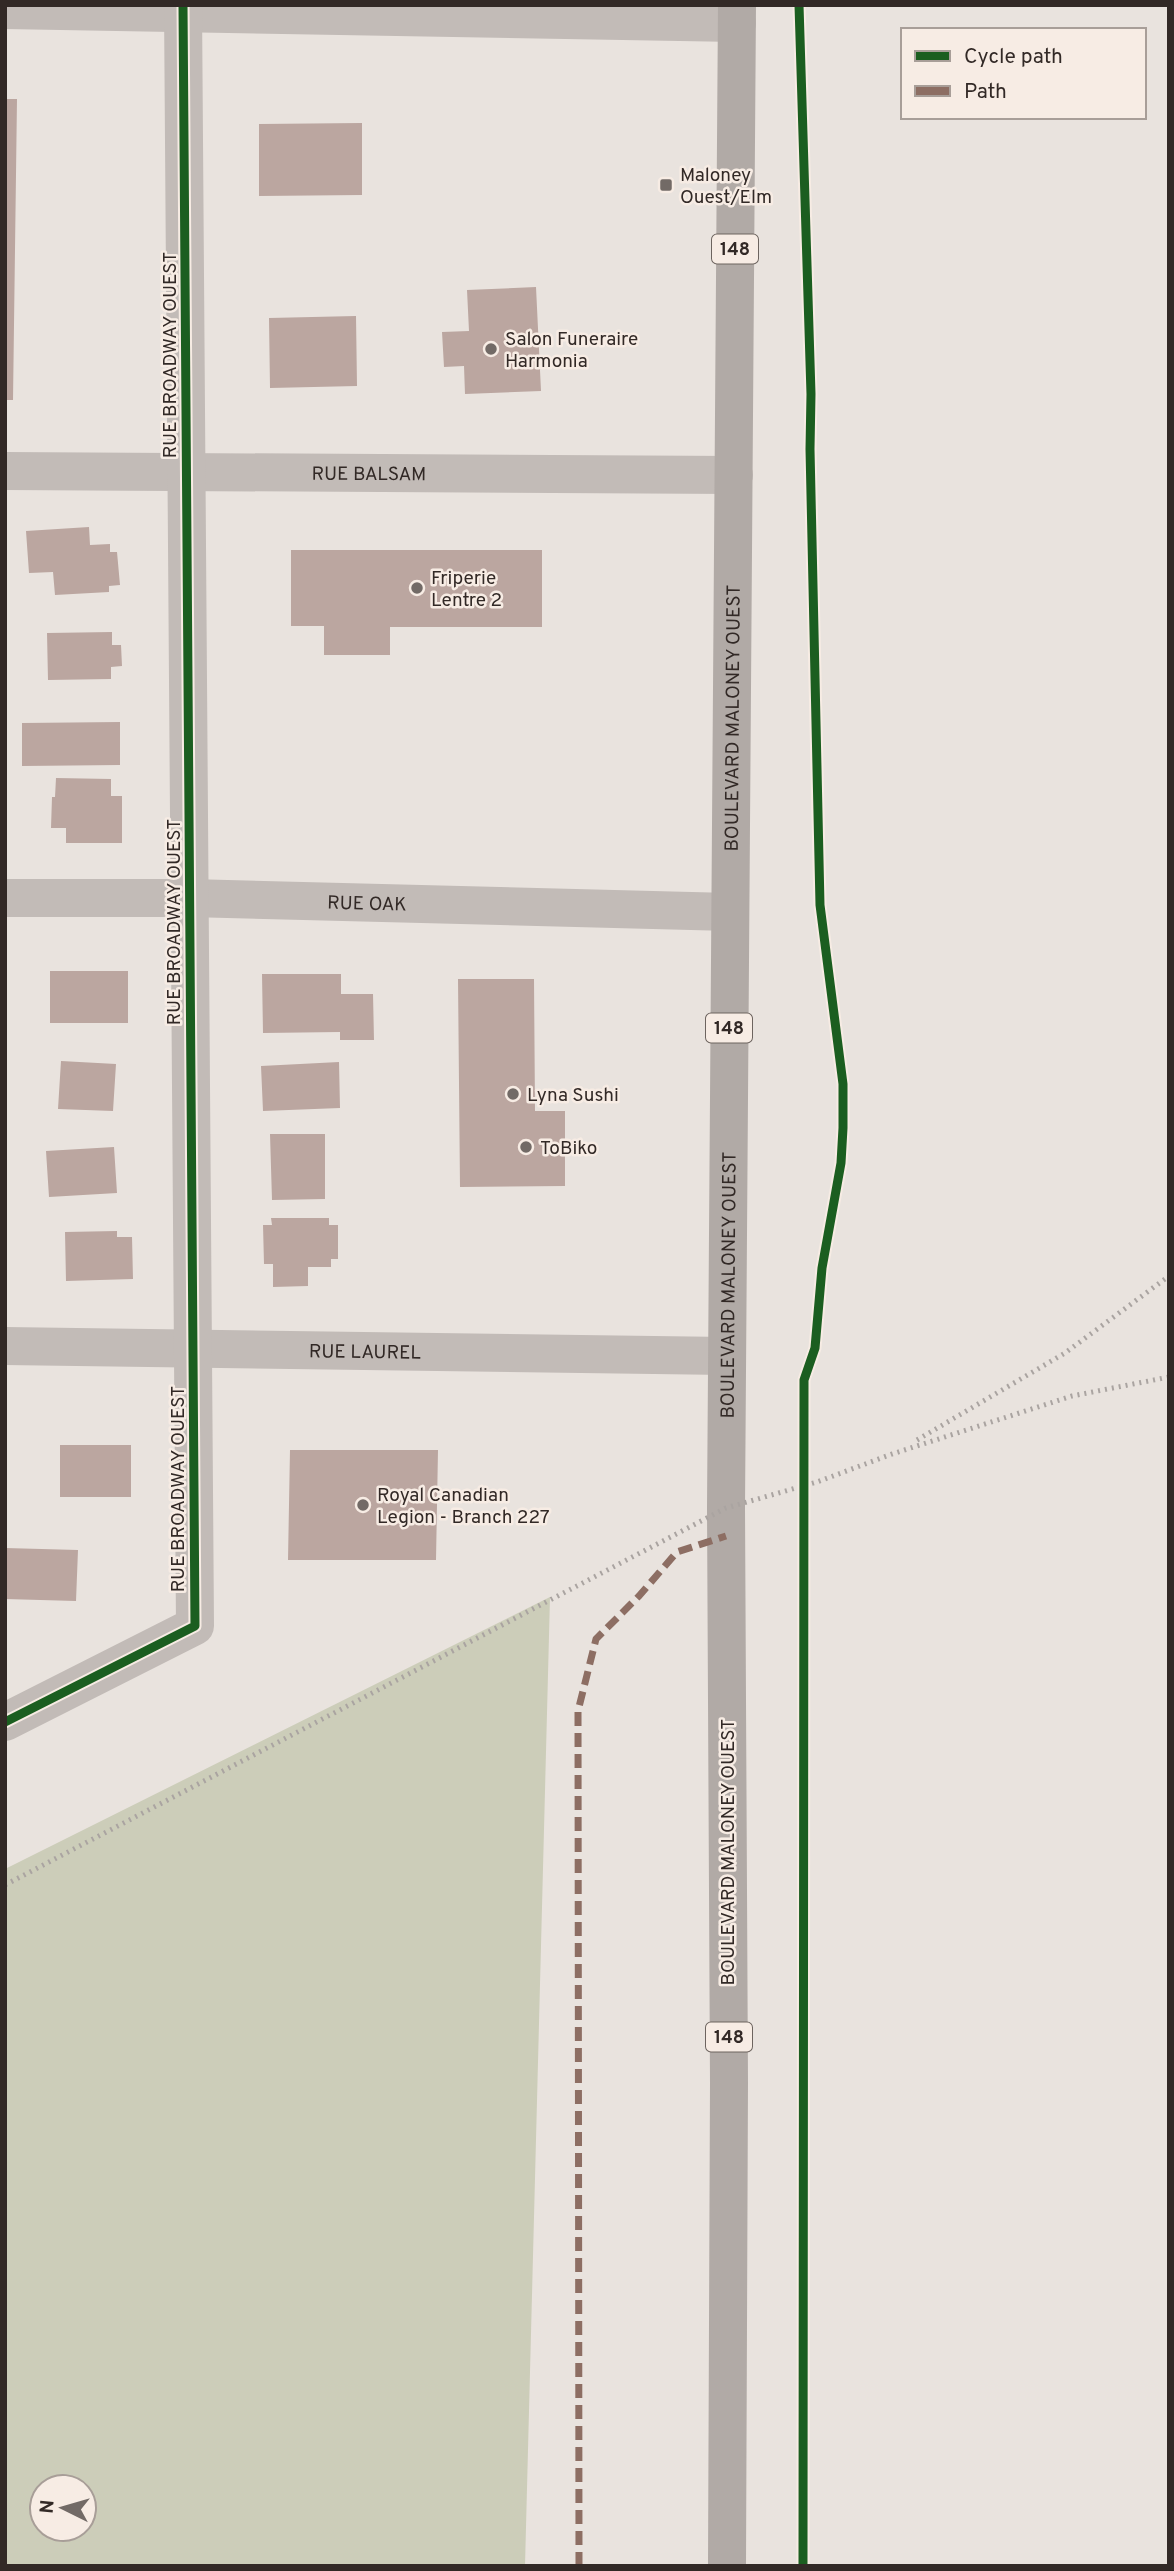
<svg xmlns="http://www.w3.org/2000/svg" width="1174" height="2571" font-family="Overpass,sans-serif">
	<rect width="100%" height="100%" fill="#e9e3de"/>
	<!-- grass -->
	<path fill="#cccdb9" fill-rule="evenodd" d="M550 1597 525 2566H5V1869ZM42 2487H84V2529H42Z"/>
	<!-- building -->
	<path fill="#bba6a0" d="M5 99H17L13 400H5Z
		M362 123V195L259 196V124Z
		M536 287 541 391 465 394 464 366 444 367 442 332 469 331 467 290Z
		M356 316 357 386 270 388 269 318Z
		M89 527 90 545 110 544V552H117L120 585 109 586V592L55 595 53 572 29 573 26 531Z
		M291 550H542V627H390V655H324V626H291Z
		M112 632V645H121L122 666 111 667V679L48 680 47 633Z
		M120 722V765L22 766V723Z
		M56 778 111 779V796H122V843H66V828H51L52 797H55Z
		M50 971H128V1023H50Z
		M262 974H341V994H373L374 1040H340V1032L263 1033Z
		M458 979H534L535 1111H565V1186L460 1187Z
		M61 1061 116 1064 113 1111 58 1109Z
		M339 1062 340 1108 263 1111 261 1066Z
		M270 1134H325V1199L272 1200Z
		M114 1147 117 1193 49 1197 46 1151Z
		M271 1218H329V1225H338V1259H331V1267H308V1286L273 1287V1264H264L263 1225H272Z
		M117 1231V1237H132L133 1279 66 1281 65 1232Z
		M60 1445H131V1497H60Z
		M290 1450H438L436 1560H288Z
		M5 1548 78 1550 76 1601 5 1599Z"/>
	<g fill="none" stroke-linecap="round" stroke-linejoin="round">
		<!-- minor -->
		<g stroke="#c2bbb7" stroke-width="38">
			<path d="M5 10 737 23"/>
			<path id="s1" d="M5 471 734 475"/>
			<path id="s2" d="M5 898H189L730 912"/>
			<path id="s3" d="M5 1346 727 1356"/>
			<path d="M5 1722 195 1626 183 5"/>
		</g>
		<!-- major -->
		<path stroke="#b1aaa6" stroke-width="38" id="s4" d="M727 2566 729 2082 726 1508 737 5"/>
		<!-- rail -->
		<path stroke="#aaa4a1" stroke-width="5" stroke-dasharray="2 5" stroke-linecap="butt" d="M917 1440 1065 1353 1169 1276
			M5 1885 726 1508 817 1482 892 1454 1072 1396 1169 1377"/>
		<!-- quiet -->
		<path stroke="#8d6e63" stroke-width="7" stroke-dasharray="14 7" stroke-linecap="butt" d="M579 2566 578 1711 596 1639 639 1596 677 1552 726 1536"/>
		<!-- cycleway casing -->
		<g stroke="#f7ece4" stroke-width="13">
			<path id="cycleway" d="M799 5 811 394 810 449 820 905 843 1084V1128L841 1163 822 1268 815 1348 804 1380 803 2566
				M5 1722 195 1626 183 5"/>
		</g>
		<!-- cycleway -->
		<use href="#cycleway" stroke="#1b5e20" stroke-width="9"/>
	</g>
	<!-- markers -->
	<g fill="#726a66" stroke="#f7ece4" stroke-width="2.5">
		<rect x="659" y="178" width="14" height="14" rx="3.5"/>
		<circle cx="491" cy="349" r="7"/>
		<circle cx="417" cy="588" r="7"/>
		<circle cx="513" cy="1094" r="7"/>
		<circle cx="526" cy="1147" r="7"/>
		<circle cx="363" cy="1505" r="7"/>
	</g>
	<g text-anchor="middle" stroke-width="5" stroke-linejoin="round" paint-order="stroke">
		<!-- shield labels -->
		<g fill="#f7ece4" stroke="#6d645f" stroke-width="2">
			<rect x="712" y="234.5" width="46" height="29" rx="5"/>
			<rect x="706" y="1013.5" width="46" height="29" rx="5"/>
			<rect x="706" y="2022.5" width="46" height="29" rx="5"/>
		</g>
		<g font-size="18" font-weight="bold" fill="#322926">
			<text x="735" y="255">148</text>
			<text x="729" y="1034">148</text>
			<text x="729" y="2043">148</text>
		</g>
		<!-- poi labels -->
		<g font-size="19" fill="#322926" stroke="#f7ece4" text-anchor="start">
			<text x="680" y="181">Maloney<tspan x="680" dy="22">Ouest/Elm</tspan></text>
			<text x="505" y="345">Salon Funeraire<tspan x="505" dy="22">Harmonia</tspan></text>
			<text x="431" y="584">Friperie<tspan x="431" dy="22">Lentre 2</tspan></text>
			<text x="527" y="1101">Lyna Sushi</text>
			<text x="540" y="1154">ToBiko</text>
			<text x="377" y="1501">Royal Canadian<tspan x="377" dy="22">Legion - Branch 227</tspan></text>
		</g>
		<!-- street labels -->
		<g font-size="19" fill="#322926" stroke="#f7ece4">
			<text transform="translate(169 355) rotate(-90)" y="7">RUE BROADWAY OUEST</text>
			<text dy="7" stroke="none"><textPath href="#s1" startOffset="364">RUE BALSAM</textPath></text>
			<text dy="7" stroke="none"><textPath href="#s4" startOffset="1848">BOULEVARD MALONEY OUEST</textPath></text>
			<text dy="7" stroke="none"><textPath href="#s2" startOffset="362">RUE OAK</textPath></text>
			<text transform="translate(173 922) rotate(-90)" y="7">RUE BROADWAY OUEST</text>
			<text dy="7" stroke="none"><textPath href="#s4" startOffset="1281">BOULEVARD MALONEY OUEST</textPath></text>
			<text dy="7" stroke="none"><textPath href="#s3" startOffset="360">RUE LAUREL</textPath></text>
			<text transform="translate(177 1489) rotate(-90)" y="7">RUE BROADWAY OUEST</text>
			<text transform="translate(727 1852) rotate(-90)" y="7">BOULEVARD MALONEY OUEST</text>
		</g>
	</g>
	<!-- border -->
	<rect width="1174" height="2571" fill="none" stroke="#322926" stroke-width="14"/>
	<!-- legend -->
	<rect x="901" y="28" width="245" height="91" fill="#f7ece4" stroke="#a89e98" stroke-width="2"/>
	<rect x="915" y="51" width="35" height="10" fill="#1b5e20" stroke="#a89e98" stroke-width="2"/>
	<text x="964" y="63" font-size="21" fill="#322926">Cycle path</text>
	<rect x="915" y="86" width="35" height="10" fill="#8d6e63" stroke="#a89e98" stroke-width="2"/>
	<text x="964" y="98" font-size="21" fill="#322926">Path</text>
	<!-- north arrow -->
	<g transform="translate(63 2508) rotate(275)"><circle r="33" fill="#f7ece4" stroke="#a89e98" stroke-width="2"/>
	<path d="M0-5L12 26L0 18L-12 26Z" fill="#726a66"/>
	<text y="-10" font-size="19" font-weight="bold" text-anchor="middle" fill="#322926">N</text>
	</g>
</svg>
